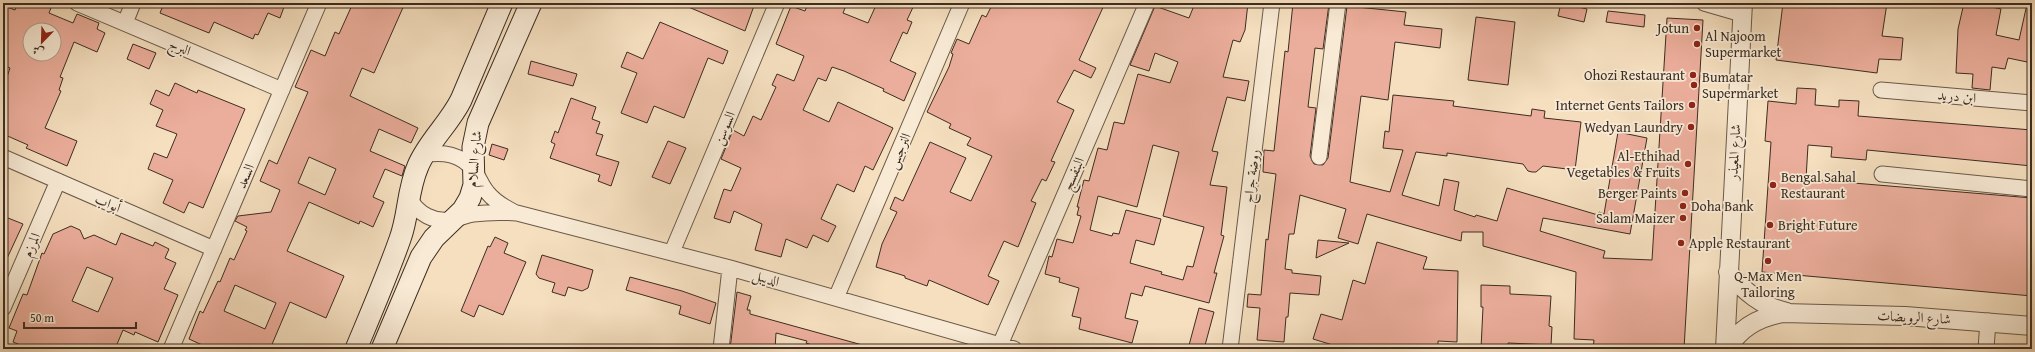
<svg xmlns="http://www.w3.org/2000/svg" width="2035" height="352" font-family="'Gentium Book Plus',Amiri,serif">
	<rect width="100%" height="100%" fill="#f5dfbf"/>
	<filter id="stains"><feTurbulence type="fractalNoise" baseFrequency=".005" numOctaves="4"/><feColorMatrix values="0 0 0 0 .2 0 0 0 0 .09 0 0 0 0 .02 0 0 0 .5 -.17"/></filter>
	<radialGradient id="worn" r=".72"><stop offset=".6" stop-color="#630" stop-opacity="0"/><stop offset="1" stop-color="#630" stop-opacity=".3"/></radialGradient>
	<!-- building -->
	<path fill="#ecae9c" stroke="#3c2d22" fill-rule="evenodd" d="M18 3H53L49 13 73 23 77 14 99 23 97 29 105 33 97 52 74 42 60 77 63 78 59 90 61 91 45 128 77 141 67 166 26 148 28 145 3 134V89L10 68 3 65V17L7 7 15 10ZM30 30H54V54H30Z
		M164 3H276L284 7 280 18 268 13 258 35 255 34 253 39 214 22 209 33 160 13Z
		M353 3H405L374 73 362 68 350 96 418 128 411 143 379 129 370 151 405 166 402 176 385 169 373 197 384 202 373 227 360 221 359 224 309 202 287 251 344 276 326 318 290 302 270 349H211L189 339 200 311 203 313 218 281 220 282 230 258 234 260 247 231 245 230 247 227 235 221 238 216 271 212 280 190 260 181 269 160 277 164 308 92 295 87 311 50 325 56 335 32 339 34ZM309 157 336 169 325 195 298 183ZM235 285 276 303 265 329 224 311Z
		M679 3H755L745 31Z
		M808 3H847L843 13 868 23 877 3H915L907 20 912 22 907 34 903 32 890 61 916 73 904 101 883 91 884 89 844 71 832 67 826 81 818 78 803 110 829 122 838 102 893 128 873 170 865 166 854 192 837 184 821 219 836 226 828 242 813 235 807 248 786 239 781 257 755 250 762 224 734 211 730 223 714 218 724 189 731 191 741 168 721 159 733 130 744 136 753 116 761 120 776 87 772 85 777 74 794 81 804 56 776 44 791 6 805 11Z
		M993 3H1105L1079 60 1096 68 1091 78 1074 70 1057 102 1074 110 1051 161 1055 162 1046 181 1042 179 1031 201 1036 203 1018 247 1004 241 988 276 999 281 988 305 929 280 927 286 905 278V276L876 267 882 244 897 212 890 209 895 197 903 201 930 142 966 158 950 192 971 201 992 156 967 145 971 138 949 128 951 124 927 112 949 67 953 54 951 53 957 39 969 44 982 15 986 17Z
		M1195 3H1248L1245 30 1240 42 1233 40 1223 77 1249 81 1245 101 1227 97 1212 151 1218 152 1210 185 1227 187 1221 235 1224 236 1214 273H1217L1209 303 1145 286 1142 296 1131 293 1125 318 1138 321 1132 343 1079 329 1081 318 1072 316 1079 288 1059 282 1060 278 1045 274 1049 256 1052 257 1057 239 1073 243 1081 216 1077 215 1079 207H1077L1084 180 1089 181 1098 148 1107 150 1114 122 1124 124 1138 74 1170 83 1178 62 1155 53 1149 71 1130 65 1155 6 1189 18ZM1153 145 1179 152 1163 216 1204 227 1193 267 1187 266 1183 280 1161 274 1162 272 1130 263 1136 240 1154 245 1161 219 1126 210 1119 234 1113 233 1112 236 1090 230 1098 196 1137 207Z
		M1293 3 1329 4 1323 49 1315 48 1308 107 1316 108 1310 156 1314 164 1323 165 1328 158 1347 6 1406 12 1404 25 1442 29 1440 48 1395 42 1388 100 1361 96 1350 182 1390 192 1403 150 1383 148 1385 131 1389 132 1393 95 1454 101 1453 106 1531 116 1532 109 1545 111 1544 118 1581 122 1575 170 1543 166 1536 172H1532L1528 171 1523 164 1447 153V156L1416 152 1402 195 1439 206 1444 179 1459 182 1454 210 1475 217 1476 215 1497 221 1507 188 1598 215 1599 212 1604 214 1618 132 1647 138 1630 234 1543 218 1540 231 1605 251 1603 258 1652 260 1667 18 1703 20 1684 349H1593L1594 340 1574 339 1576 272 1483 246V232H1462L1461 241 1367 214 1358 244 1338 238 1346 209 1300 195 1294 234H1289L1285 269 1292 270V273L1321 276 1319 295 1290 293 1288 317H1286L1284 342 1257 340 1260 308 1247 307 1248 294 1261 295 1266 239 1268 240 1276 174 1263 172 1264 150 1274 151 1285 51 1288 52Z
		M1561 3 1587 9 1584 22 1558 16Z
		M1783 3H1887L1882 36 1903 38 1901 60 1879 59 1877 73 1776 60Z
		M1964 3H1973L2001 9 1996 35 2019 40 2027 4H2032V63L2008 58 2005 69 1992 67 1990 90 1972 88 1973 74 1956 73 1958 29Z
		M1608 11 1645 15 1644 27 1606 22Z
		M1476 17 1515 22 1508 85 1468 80Z
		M660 22 728 51 723 64 708 58 684 118 654 106 647 123 621 113 637 73 621 67 627 52 643 59Z
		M133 44 156 53 149 69 127 59Z
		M531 61 577 74 573 86 528 74Z
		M175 83 197 93 198 90 245 109 203 208 189 202 184 213 163 203 173 180 148 169 154 153 167 158 177 134 156 126 163 110 150 104 156 90 169 96Z
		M1797 88 1816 89 1815 105 1839 107V100L1859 101 1858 116 2032 130V166L1867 150 1866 160 1831 157 1832 147 1808 145 1806 179 2032 198V296L1762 272 1771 142 1765 141 1768 101 1796 104Z
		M571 98 596 107 592 119 600 122 596 133 603 135 596 155 619 162 611 186 598 181 600 175 550 158 555 144 551 142 555 131 558 133Z
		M668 141 686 148 670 184 652 177Z
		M492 144 508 149 504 160 489 155Z
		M3 216 23 224 3 267Z
		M71 226 80 230 84 239 94 235 116 245 121 233 153 246 155 242 169 249 165 258 176 263 164 289 178 295 158 342 135 332 134 335 123 330 115 349H30L13 342 17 331 9 328 23 294 27 295 42 253 44 254 53 234ZM87 267 113 278 98 312 72 301Z
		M495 237 508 243 504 253 526 262 503 315 479 305 474 317 461 311 488 246 490 247Z
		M1318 240 1349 243 1316 258Z
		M1377 242 1427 257 1423 269 1458 271 1457 342 1438 341V349H1346L1313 339 1321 314 1342 320 1353 280 1365 284Z
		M542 255 593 270 588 288 582 291 568 287 565 296 552 292 555 283 539 278 536 274Z
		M630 277 682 291 716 303 710 324 679 314 681 306 626 290Z
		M1481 285 1510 286V294L1551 296 1549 326 1552 327 1551 345 1508 343V349H1481L1483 307H1481Z
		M737 292 751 296 747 310H750V314L866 346V349H824L806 343 807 341 776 333 775 349H730Z
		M1199 308 1214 312 1204 349H1188Z"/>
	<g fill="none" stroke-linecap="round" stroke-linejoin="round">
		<!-- minor casing -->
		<g stroke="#6a5a49" stroke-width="17">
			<path id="minor" d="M77 3 282 90
				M1704 3 1742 14
				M125 23 133 3
				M1881 90 2032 103
				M424 155C442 151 462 154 474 171 479 177 481 185 487 192 494 201 504 207 514 212
				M3 157 214 249
				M1319 157 1338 3
				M1882 174 2032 189
				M408 196C417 214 435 224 455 219 461 218 466 215 473 214 488 212 502 212 517 213L730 268 1014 349
				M672 252 777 3
				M836 298 962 3
				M3 308 58 181
				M1000 345 1147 3
				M171 349 319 3
				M721 349 730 268
				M1230 349 1272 3
				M1986 349 1988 321"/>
		</g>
		<!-- tertiary casing -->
		<g stroke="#6a5a49" stroke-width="20">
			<path id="tertiary" d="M1728 272C1744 291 1762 307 1787 312
				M1725 349 1743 3
				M1728 349C1739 328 1760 317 1783 313L1905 316 2032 326"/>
		</g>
		<!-- secondary casing -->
		<g stroke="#3c2d22" stroke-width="23">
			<path id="secondary" d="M356 349C371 313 387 276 400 239 409 215 407 191 418 166 428 142 449 124 461 100L502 3
				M382 349 421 257 434 238 463 210 470 198 474 185 473 147 478 123 531 3"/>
		</g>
		<!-- minor -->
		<use href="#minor" stroke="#f8ead5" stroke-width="15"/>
		<!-- tertiary -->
		<use href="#tertiary" stroke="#f8ead5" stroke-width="18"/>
		<!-- secondary -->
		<use href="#secondary" stroke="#f8ead5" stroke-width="21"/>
	</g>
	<!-- markers -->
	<g fill="#8f2418" stroke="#f8ead5" stroke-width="1.5">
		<circle cx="1697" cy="28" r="4"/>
		<circle cx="1697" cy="44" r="4"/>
		<circle cx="1693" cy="75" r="4"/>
		<circle cx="1694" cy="85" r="4"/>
		<circle cx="1692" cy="105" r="4"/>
		<circle cx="1691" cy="127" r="4"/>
		<circle cx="1688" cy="164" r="4"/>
		<circle cx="1773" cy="185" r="4"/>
		<circle cx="1685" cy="193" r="4"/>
		<circle cx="1683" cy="206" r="4"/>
		<circle cx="1683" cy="218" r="4"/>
		<circle cx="1770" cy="225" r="4"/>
		<circle cx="1681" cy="243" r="4"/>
		<circle cx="1768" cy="261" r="4"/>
	</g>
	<g text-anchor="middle" stroke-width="3.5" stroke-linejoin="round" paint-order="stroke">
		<!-- poi labels -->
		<g font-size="14" fill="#3c2d22" stroke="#f8ead5" text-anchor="end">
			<text x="1689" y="33">Jotun</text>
			<text x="1705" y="41" text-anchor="start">Al Najoom<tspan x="1705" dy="16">Supermarket</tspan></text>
			<text x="1685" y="80">Ohozi Restaurant</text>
			<text x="1702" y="82" text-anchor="start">Bumatar<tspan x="1702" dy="16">Supermarket</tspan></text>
			<text x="1684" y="110">Internet Gents Tailors</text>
			<text x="1683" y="132">Wedyan Laundry</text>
			<text x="1680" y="161">Al-Ethihad<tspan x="1680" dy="16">Vegetables &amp; Fruits</tspan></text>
			<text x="1781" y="182" text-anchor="start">Bengal Sahal<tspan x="1781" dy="16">Restaurant</tspan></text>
			<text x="1677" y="198">Berger Paints</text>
			<text x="1691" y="211" text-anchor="start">Doha Bank</text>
			<text x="1675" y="223">Salam Maizer</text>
			<text x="1778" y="230" text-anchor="start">Bright Future</text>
			<text x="1689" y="248" text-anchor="start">Apple Restaurant</text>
			<text x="1768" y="281" text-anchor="middle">Q-Max Men<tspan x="1768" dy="16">Tailoring</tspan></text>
		</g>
		<!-- street labels -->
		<g font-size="14" fill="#3c2d22" stroke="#f8ead5">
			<text transform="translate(180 47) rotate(23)" y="5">البرج</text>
			<text transform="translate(1957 96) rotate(5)" y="5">ابن دريد</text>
			<text transform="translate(724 128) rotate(-67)" y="5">السوسن</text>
			<text transform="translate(899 151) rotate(-67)" y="5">النرجس</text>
			<text transform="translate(1734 152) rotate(-87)" y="5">شارع المعيذر</text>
			<text transform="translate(474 159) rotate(-85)" y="5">شارع السلام</text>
			<text transform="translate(1073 174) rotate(-67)" y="5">البنفسج</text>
			<text transform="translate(245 176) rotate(-67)" y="5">السعد</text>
			<text transform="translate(1251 176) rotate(-83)" y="5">روضة جراح</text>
			<text transform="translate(108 203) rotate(23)" y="5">أبواب</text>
			<text transform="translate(31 245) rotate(-67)" y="5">المرزم</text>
			<text transform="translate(766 278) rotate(16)" y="5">الديبل</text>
			<text transform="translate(1914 317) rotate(3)" y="5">شارع الرويضات</text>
		</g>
	</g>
	<!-- margin -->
	<rect width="2035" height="352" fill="none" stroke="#f5dfbf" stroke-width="16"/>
	<rect x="4" y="4" width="2027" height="344" fill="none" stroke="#3c2d22" stroke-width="2"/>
	<rect x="8" y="8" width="2019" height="336" fill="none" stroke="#3c2d22"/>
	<!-- north arrow -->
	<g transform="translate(42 42) rotate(203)"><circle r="19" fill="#f8ead5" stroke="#ad9e8d"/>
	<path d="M0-3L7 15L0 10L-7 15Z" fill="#8f2418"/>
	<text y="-6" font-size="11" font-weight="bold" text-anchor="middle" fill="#3c2d22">ش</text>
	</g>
	<!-- scale -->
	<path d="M24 322v6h112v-6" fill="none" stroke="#3c2d22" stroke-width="2"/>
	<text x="30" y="322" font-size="12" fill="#3c2d22" stroke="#f8ead5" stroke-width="3" paint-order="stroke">50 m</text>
	<rect width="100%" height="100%" filter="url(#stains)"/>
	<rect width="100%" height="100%" fill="url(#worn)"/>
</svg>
